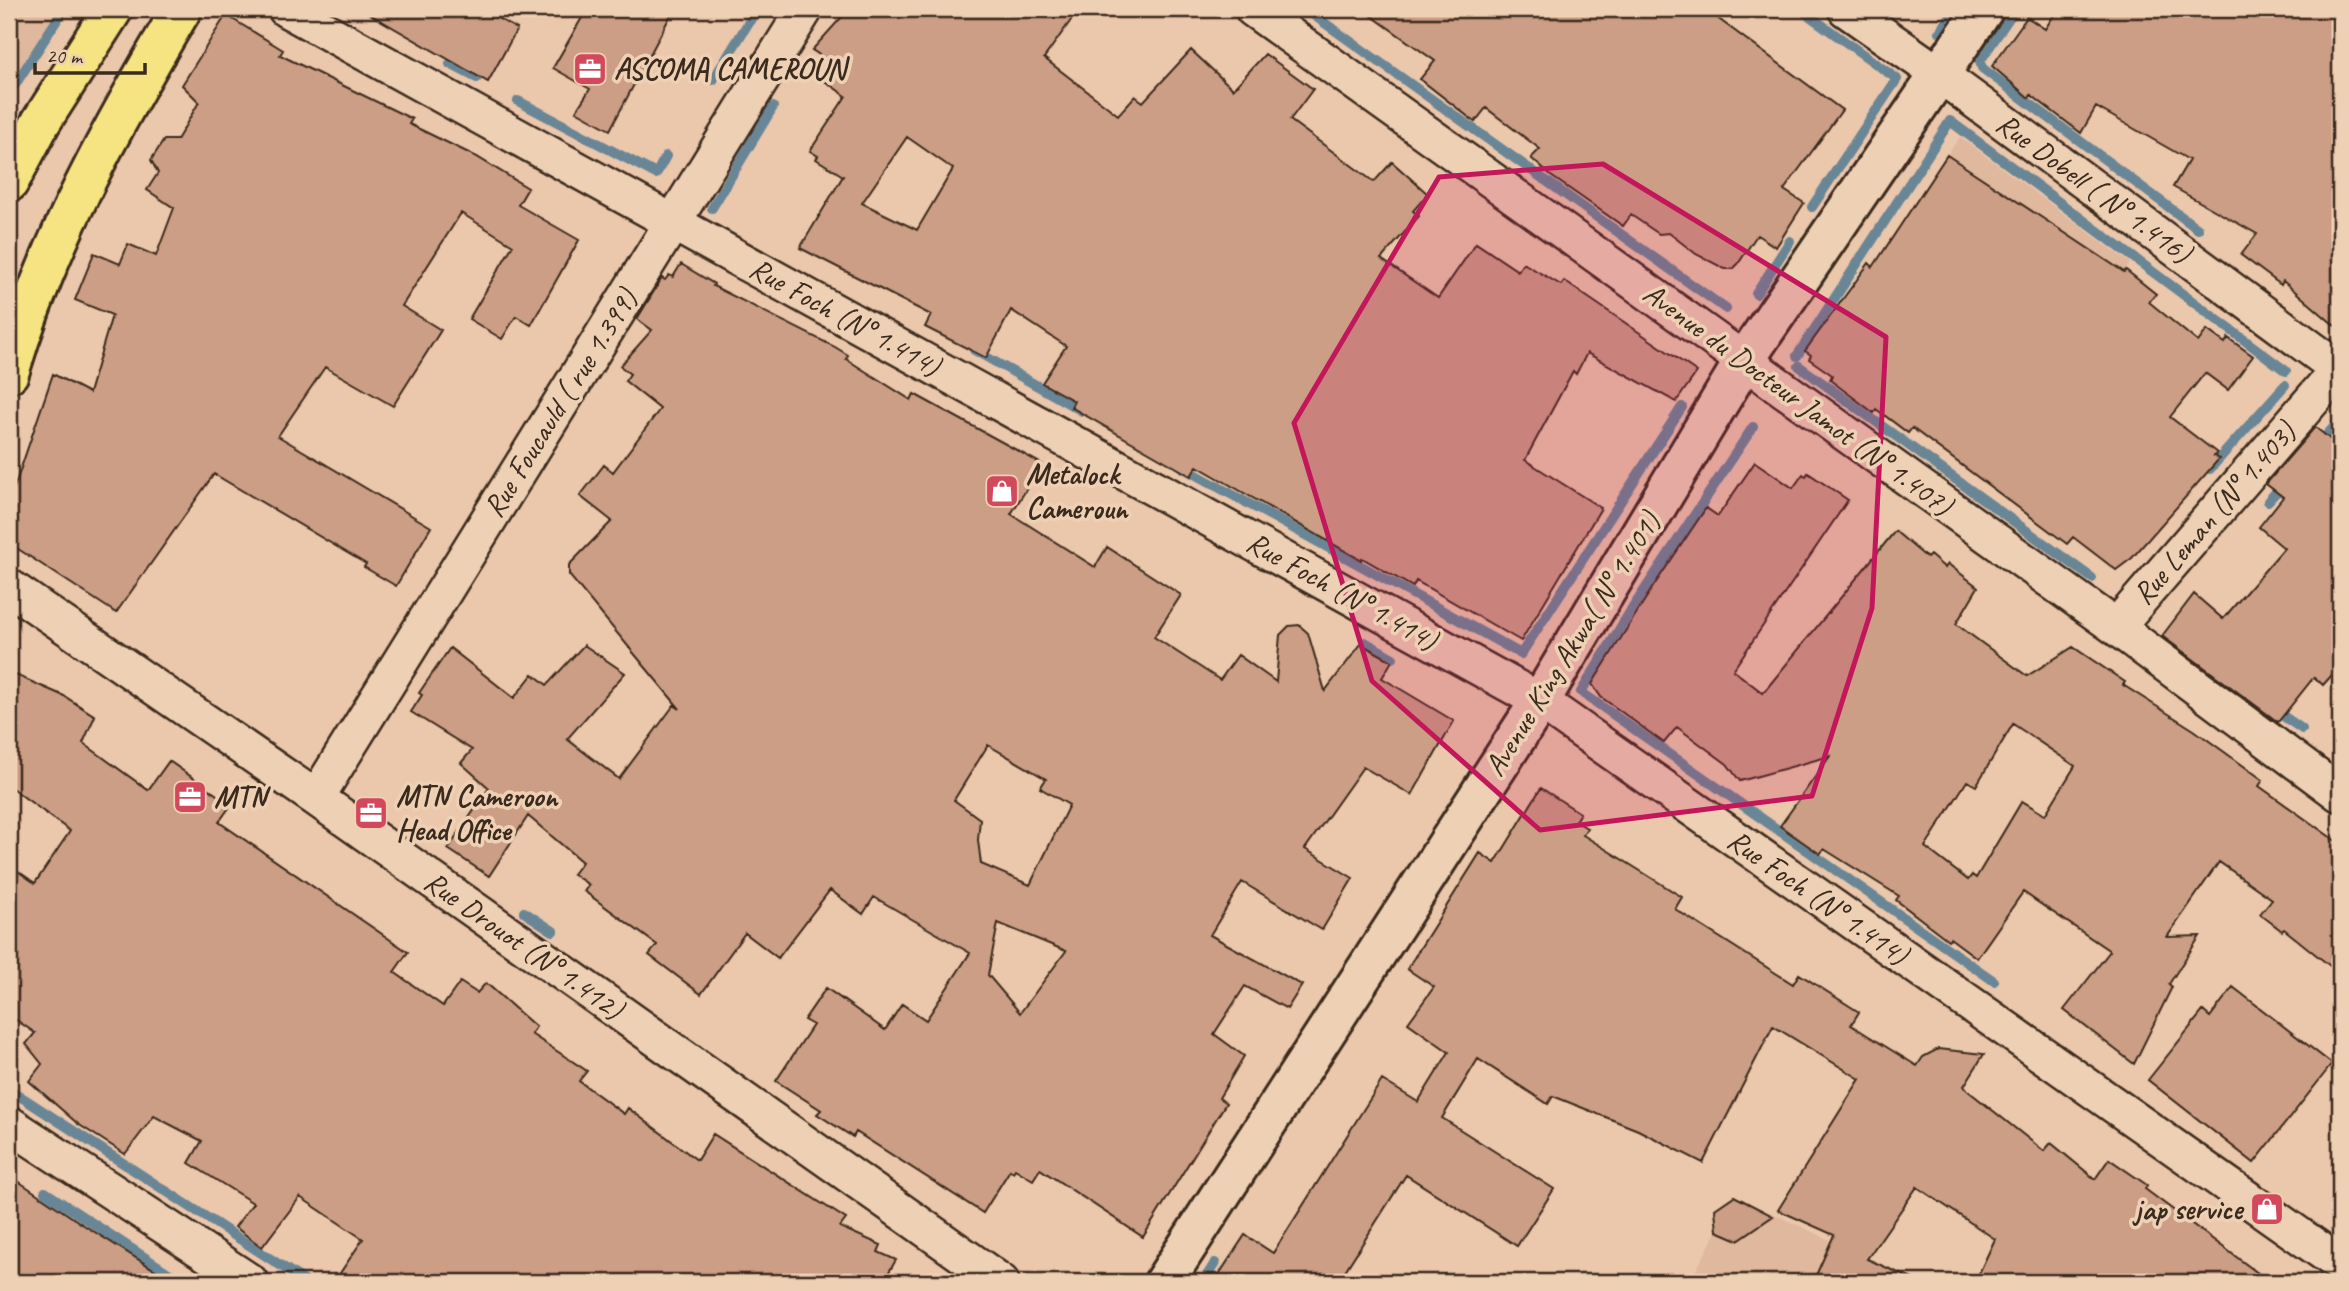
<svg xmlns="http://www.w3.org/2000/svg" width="2349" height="1291" font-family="Caveat,sans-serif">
	<rect width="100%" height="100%" fill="#ebc7ab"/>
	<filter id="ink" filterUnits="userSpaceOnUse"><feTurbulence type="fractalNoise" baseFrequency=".0143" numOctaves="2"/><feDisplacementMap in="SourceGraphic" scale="14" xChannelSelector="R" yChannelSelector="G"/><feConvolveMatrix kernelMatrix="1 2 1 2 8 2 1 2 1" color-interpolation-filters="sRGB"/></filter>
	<g filter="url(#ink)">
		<!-- built -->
		<path fill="#dfb89d" d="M9 9H59L9 84Z
			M1960 137 2130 263 2124 272 1947 155Z
			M1734 1196 1922 1282H1690L1717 1231 1715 1209Z"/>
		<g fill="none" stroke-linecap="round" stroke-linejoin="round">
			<!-- stream -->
			<path stroke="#698697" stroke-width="10" d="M1305 9 1726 309
				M1800 9 1897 79 1812 207
				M2015 9 1980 61 1982 68 2198 229
				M1940 32 1955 9
				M450 64 477 78
				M713 80 757 9
				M9 94 64 9
				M518 101 656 174 666 156
				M712 208 773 107
				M1756 294 1790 241
				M974 350 1082 411
				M1797 356 1950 121 2286 371
				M1799 366 2092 578
				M1753 427 1628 615 1581 692 1994 981
				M2318 445 2340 420
				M1182 467 1521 654 1682 407
				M2210 469 2285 385
				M2268 501 2286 481
				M1365 642 1393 658
				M2273 709 2302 729
				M524 912 553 931
				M9 1089 306 1282
				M45 1192 182 1282
				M1203 1282 1215 1263"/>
		</g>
		<!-- building -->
		<path fill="#cc9e85" stroke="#3b2a1e" stroke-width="2" fill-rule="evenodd" d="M361 9H481L517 29 488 82Z
			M587 9H674L610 130 576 111 590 89 553 68Z
			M849 9H1079L1044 58 1118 115 1135 96 1143 102 1191 50 1233 89 1265 54 1313 89 1290 120 1374 182 1392 162 1428 194 1413 211 1419 216 1381 259 1438 298 1476 243 1518 271 1523 263 1561 285 1564 281 1697 372 1676 402 1587 353 1576 374 1573 371 1525 460 1601 508 1521 641 1416 581 1413 587 1362 558 1361 560 1197 466 1191 476 1071 407 1074 401 1042 383 1066 346 1011 310 986 358 925 327 931 315 800 248 843 176 816 159 818 156 810 151 846 96 813 73 824 58 812 50ZM907 137 953 169 917 230 862 203Z
			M1362 9H1705L1842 110 1784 190 1804 203 1776 247 1757 235 1738 264 1733 269H1725L1696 254 1669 233 1659 234 1631 215 1623 226 1551 176 1531 158 1540 149 1486 108 1475 122 1420 79 1435 61Z
			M2058 9H2340V330L2283 281 2281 285 2241 255 2257 234 2173 187 2189 160 2096 107 2081 133 2031 95 2029 98 1992 66 2027 17 2045 29Z
			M226 15 283 50 280 55 412 119 409 124 477 157 528 188 518 205 579 240 531 325 516 316 502 339 469 319 513 245 461 213 402 306 441 330 393 406 325 367 278 436 431 527 396 586 364 567 366 564 214 474 116 613 9 543V503L53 374 89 393 112 315 75 300 94 253 120 264 128 244 156 256 174 208 147 190 158 173 151 160 164 140H177L199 102 182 85Z
			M1947 155 2124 272 2126 270 2156 294 2149 302 2198 342 2207 330 2225 343 2228 338 2253 356 2228 390 2205 373 2170 417 2217 453 2214 456 2219 459 2132 558 2116 570 2073 537 2067 544 1912 428 1908 433 1876 409 1874 413 1830 380 1832 375 1809 359 1811 355 1805 351 1869 263 1873 267Z
			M681 264 714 284 713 286 835 347 848 355 846 359 911 400 914 394 1042 464 1011 514 1095 567 1107 547 1181 595 1154 637 1220 680 1238 655 1276 682 1280 635 1289 626 1299 625 1308 633 1325 691 1361 644 1392 661 1382 678 1454 721 1412 795 1363 767 1305 849 1353 878 1322 930 1242 882 1210 935 1302 985 1287 1009 1245 986 1214 1034 1244 1056 1219 1098 1226 1103 1143 1237 1040 1169 1033 1180 1015 1169 1013 1172 1010 1170 983 1213 856 1132 853 1137 817 1114 821 1110 776 1081 813 1025 804 1020 826 988 885 1030 902 1004 926 1020 970 953 874 897 863 914 830 890 778 958 745 933 701 994 649 955 657 945 584 891 589 885 573 874 582 862 528 816 489 876 448 849 489 788 461 763 472 750 411 712 422 695 419 693 450 648 514 698 533 674 547 685 584 645 625 673 567 739 619 779 674 705 680 709 569 575V565L612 521 580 496 604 465 613 472 660 409 625 381 630 374 620 366 652 330 637 319 662 278 665 280 669 275 673 277ZM988 745 1046 779 1040 788 1069 805 1030 885 981 864 978 840 980 819 954 800ZM998 923 1066 951 1020 1013 988 975Z
			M2315 427 2340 447V666L2323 685 2314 677 2278 722 2162 636 2194 594 2223 619 2284 548 2259 527 2283 497 2266 484Z
			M1755 462 1793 488 1803 474 1806 476 1808 473 1848 500 1733 670 1763 693 1895 531 1927 558 1930 555 1945 568 1948 564 1978 587 1956 624 2027 676 2073 647 2125 682 2123 685 2194 730 2263 780 2259 786 2340 844V974L2284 929 2282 931 2260 914 2272 899 2219 862 2167 937 2200 936 2169 984 2172 987 2134 1064 2064 1010 2110 951 2023 892 1977 958 1950 938 1948 940 1896 900 1899 896 1824 849 1820 854 1780 826 1830 756 1740 781 1727 764 1677 727 1664 743 1601 697 1592 684 1653 587 1706 508 1718 516ZM2013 724 2075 766 2045 815 2022 801 1976 878 1972 875 1968 880 1925 847 1967 781 1976 786Z
			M9 672 64 696 95 716 83 743 148 790 169 761 231 805 219 822 408 952 394 972 443 1006 460 982 477 993 486 983 536 1027 531 1034 587 1071 579 1081 624 1114 628 1108 697 1160 713 1134 846 1219 840 1227 881 1245 878 1252 896 1260 883 1282H334L363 1239 300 1197 262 1247 235 1227 253 1203 189 1163 202 1141 154 1116 125 1154 78 1124 29 1081 42 1064 26 1044 35 1033 9 1015V865L35 883 70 831 9 786Z
			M1541 788 1580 813 1575 821 1587 828 1583 835 1682 897 1675 909 1793 984 1799 974 1859 1012 1851 1025 1917 1066 1923 1057 1938 1049 1984 1054 1964 1086 1967 1090 2044 1151 2051 1143 2095 1179 2109 1159 2147 1185 2145 1189 2270 1282H1975L1995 1239 1917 1187 1867 1259 1919 1282H1813L1834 1235 1778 1210 1860 1079 1773 1026 1703 1163 1638 1130 1553 1096 1548 1104 1478 1059 1442 1118 1554 1189 1517 1246 1406 1175 1338 1282H1214L1245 1235 1273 1253 1382 1080 1418 1102 1449 1052 1408 1023 1434 987 1407 969 1480 853 1495 863Z
			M2233 987 2332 1064 2254 1163 2148 1080 2203 1011 2210 1017Z
			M9 1175 82 1224 174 1282H9Z
			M1734 1196 1773 1216 1738 1240 1717 1231 1715 1209Z"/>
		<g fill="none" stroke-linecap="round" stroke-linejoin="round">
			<!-- minor casing -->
			<g stroke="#3b2a1e" stroke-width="40">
				<path id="minor" d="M286 9 1540 701 2340 1264
					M1253 9 2116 627 2340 794
					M1846 9 1939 74 2340 370
					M9 587 316 798 1001 1282
					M2116 627 2340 368
					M316 798 805 9
					M9 1124 250 1282"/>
			</g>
			<!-- tertiary casing -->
			<g stroke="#3b2a1e" stroke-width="44">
				<path id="tertiary" d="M1164 1282 1540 701 1744 361 1984 9"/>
			</g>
			<!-- primary casing -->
			<g stroke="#3b2a1e" stroke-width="44">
				<path id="primary" d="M9 182 41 122 113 9
					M9 373C48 242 112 126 182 9"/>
			</g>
			<!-- minor -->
			<use href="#minor" stroke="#eed0b4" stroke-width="35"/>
			<!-- tertiary -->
			<use href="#tertiary" stroke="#eed0b4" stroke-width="38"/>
			<!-- primary -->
			<use href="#primary" stroke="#f6e381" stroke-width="38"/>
		</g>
	</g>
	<!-- marked area -->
	<path fill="#c2185b" fill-opacity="0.2" stroke="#c2185b" stroke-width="5" stroke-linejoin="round" d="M1603 164 1886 337 1872 608 1812 796 1540 830 1372 681 1294 423 1439 177Z"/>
	<!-- icons -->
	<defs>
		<g id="office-square" transform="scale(1.75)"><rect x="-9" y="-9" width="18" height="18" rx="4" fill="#d1495b" stroke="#eed0b4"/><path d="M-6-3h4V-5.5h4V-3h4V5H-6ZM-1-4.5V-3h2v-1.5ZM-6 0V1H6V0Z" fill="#fff"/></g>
		<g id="shop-square" transform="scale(1.75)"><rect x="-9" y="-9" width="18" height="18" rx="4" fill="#d1495b" stroke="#eed0b4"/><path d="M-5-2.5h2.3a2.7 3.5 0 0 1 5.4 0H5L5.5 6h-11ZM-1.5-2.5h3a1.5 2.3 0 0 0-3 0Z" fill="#fff"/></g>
	</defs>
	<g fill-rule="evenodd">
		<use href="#office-square" x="590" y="69"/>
		<use href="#shop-square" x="1002" y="491"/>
		<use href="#office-square" x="190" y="797"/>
		<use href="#office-square" x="371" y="813"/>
		<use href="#shop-square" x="2267" y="1209"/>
	</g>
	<g text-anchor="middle" stroke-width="7" stroke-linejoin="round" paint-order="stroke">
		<!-- poi labels -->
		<g font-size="30" font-weight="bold" fill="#3b2a1e" stroke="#eed0b4" text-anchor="start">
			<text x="614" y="79">ASCOMA CAMEROUN</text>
			<text x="1026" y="484">Metalock<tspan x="1026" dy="34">Cameroun</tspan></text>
			<text x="396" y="806">MTN Cameroon<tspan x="396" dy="34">Head Office</tspan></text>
			<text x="214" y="807">MTN</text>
			<text x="2242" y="1219" text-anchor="end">jap service</text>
		</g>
		<!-- street labels -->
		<g font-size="30" fill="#3b2a1e" stroke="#eed0b4">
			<text transform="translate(2094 188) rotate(36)" y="10">Rue Dobell ( N° 1.416)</text>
			<text transform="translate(845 317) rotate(29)" y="10">Rue Foch (N° 1.414)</text>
			<text transform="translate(1798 399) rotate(36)" y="10">Avenue du Docteur Jamot (N° 1.407)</text>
			<text transform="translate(560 403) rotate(-58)" y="10">Rue Foucauld ( rue 1.399)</text>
			<text transform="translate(2214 513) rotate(-49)" y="10">Rue Leman (N° 1.403)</text>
			<text transform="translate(1342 591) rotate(29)" y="10">Rue Foch (N° 1.414)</text>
			<text transform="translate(1572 644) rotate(-58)" y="10">Avenue King Akwa( N° 1.401)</text>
			<text transform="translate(1818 897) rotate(35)" y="10">Rue Foch (N° 1.414)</text>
			<text transform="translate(524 945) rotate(35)" y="10">Rue Drouot (N° 1.412)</text>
		</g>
	</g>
	<!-- margin -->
	<rect width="2349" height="1291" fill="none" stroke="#eed0b4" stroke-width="35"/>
	<rect x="18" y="18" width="2314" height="1256" fill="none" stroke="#3b2a1e" stroke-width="2.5" filter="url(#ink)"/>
	<!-- scale -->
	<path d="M35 63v10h110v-10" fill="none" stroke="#3b2a1e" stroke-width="3.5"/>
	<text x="46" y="63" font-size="21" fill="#3b2a1e" stroke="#eed0b4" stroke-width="5" paint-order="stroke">20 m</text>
</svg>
